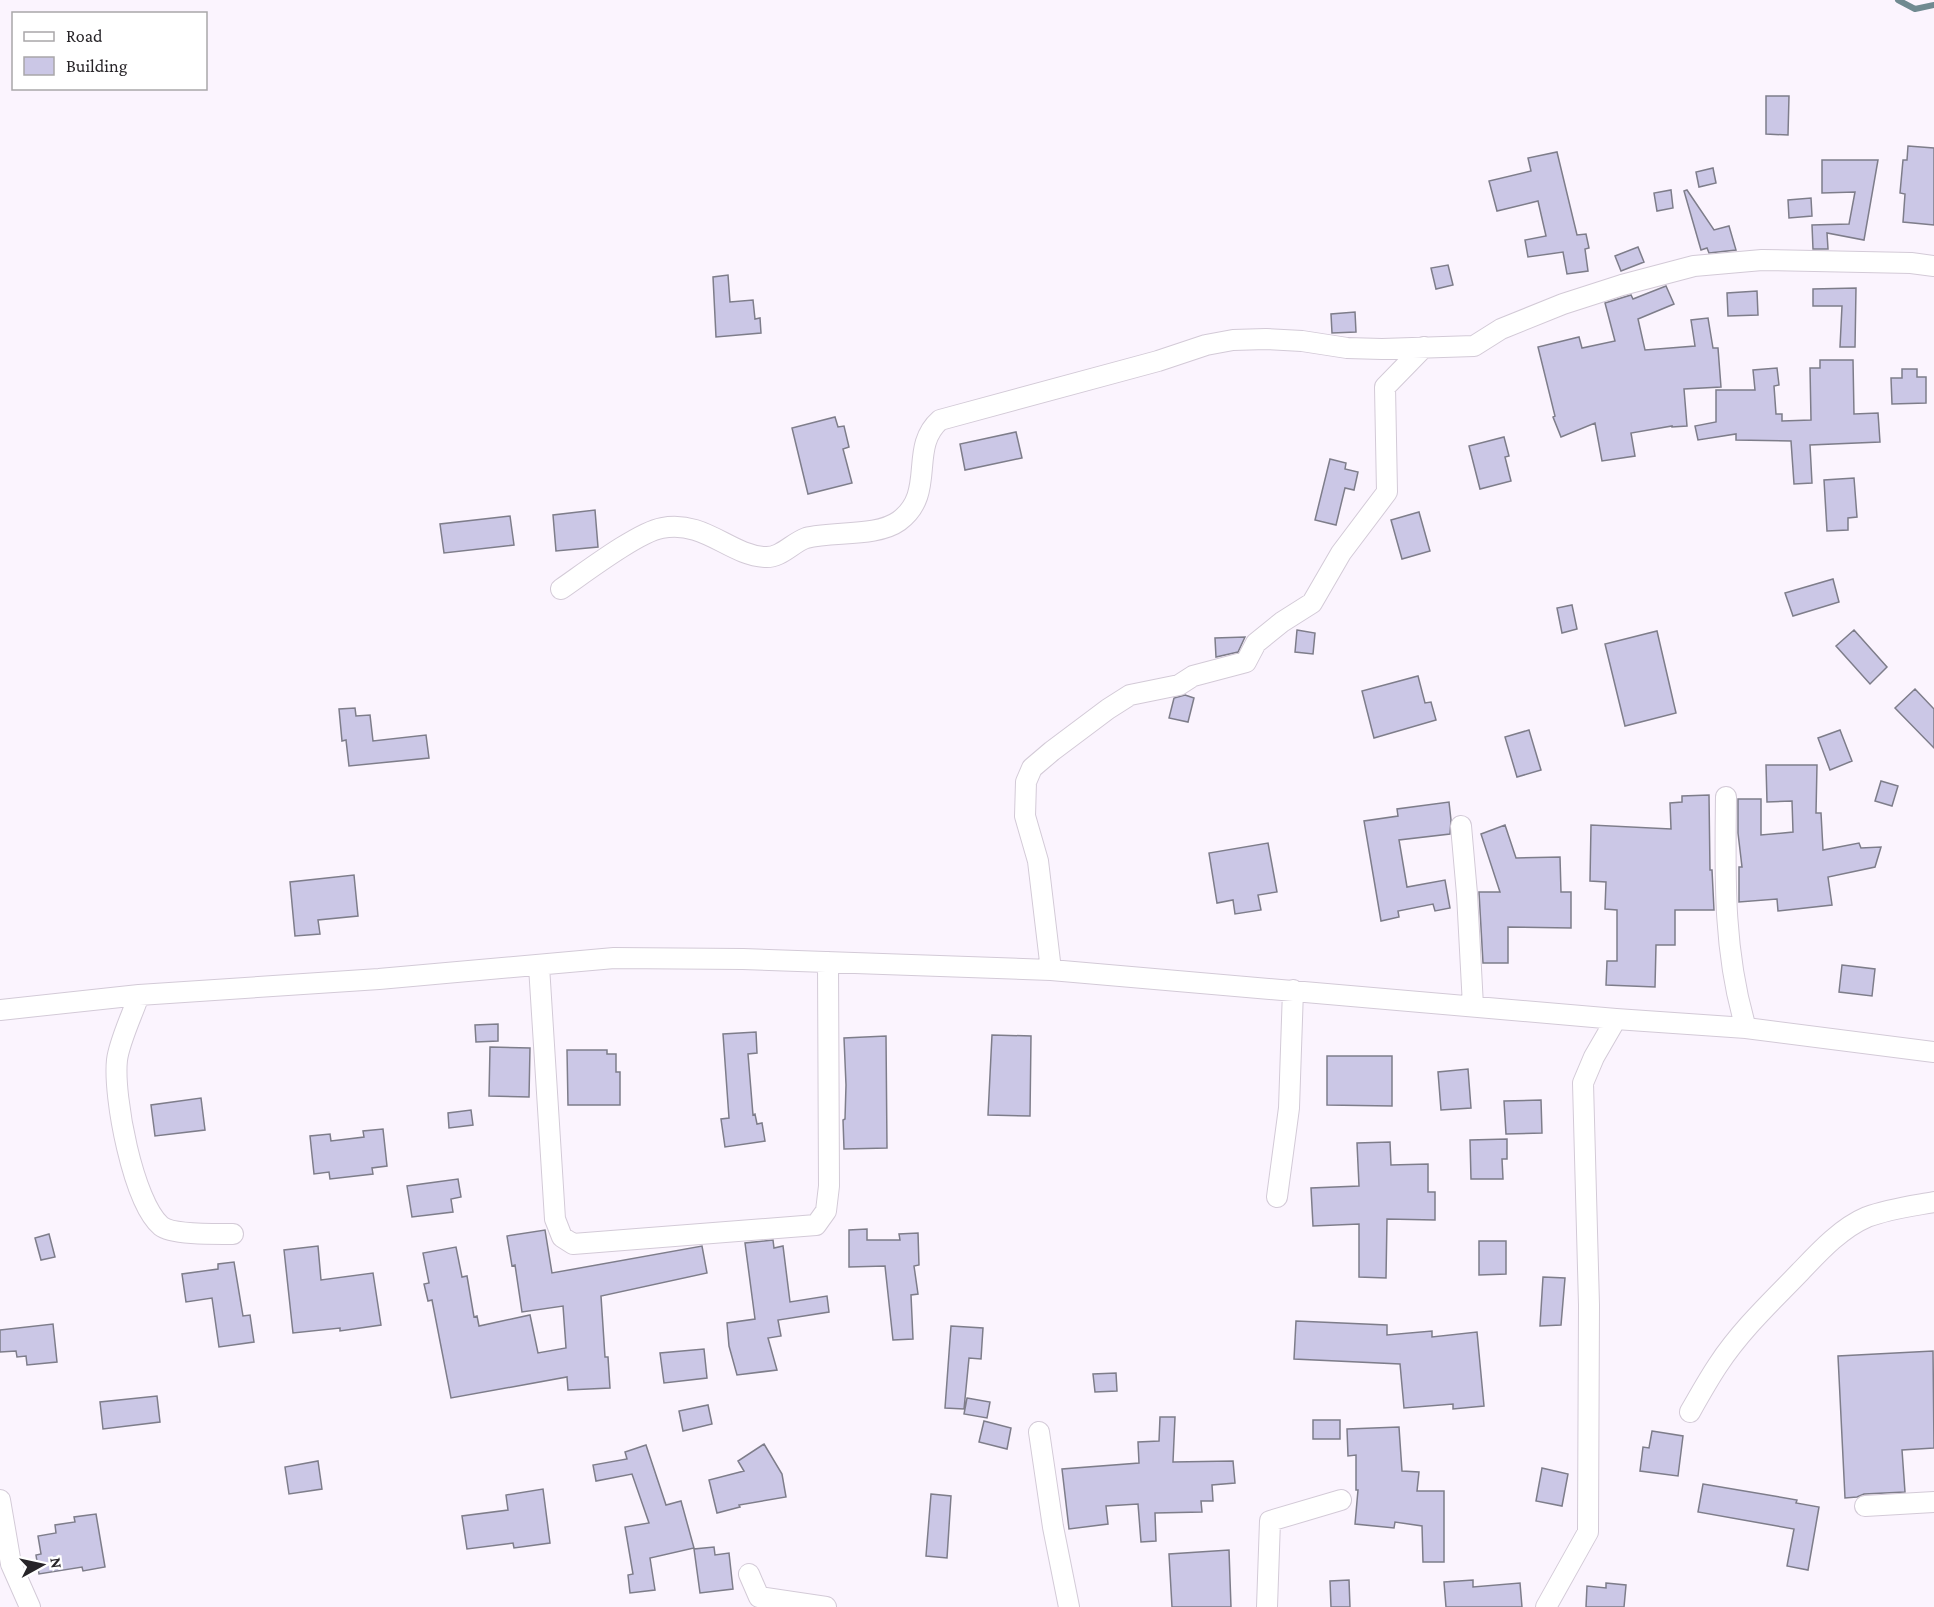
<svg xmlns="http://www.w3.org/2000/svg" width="1934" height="1607" font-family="'Crimson Pro',serif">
	<rect width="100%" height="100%" fill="#fbf4fe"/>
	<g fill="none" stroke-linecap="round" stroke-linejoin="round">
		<!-- stream -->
		<path stroke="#708a91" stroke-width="6" d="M1898 0 1915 9 1934 5"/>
	</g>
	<!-- building -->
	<path fill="#cbc7e6" stroke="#7e7d8a" stroke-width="1.5" d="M1766 96H1789L1788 135 1766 134Z
		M1908 146 1934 148V225L1903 222 1905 194 1900 193 1903 160H1907Z
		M1557 152 1577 235 1586 234 1589 248 1585 249 1588 271 1567 274 1563 252 1528 257 1525 240 1546 236 1538 201 1497 211 1489 181 1531 171 1528 158Z
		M1822 160H1878L1864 240 1827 233 1828 249H1813L1812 225 1849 224 1855 192 1822 193Z
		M1713 168 1716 183 1699 187 1696 172Z
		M1671 190 1673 208 1657 211 1654 193Z
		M1687 190 1714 230 1729 226 1736 250 1709 253 1707 248 1701 250 1684 191Z
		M1811 198 1812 216 1789 218 1788 200Z
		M1638 247 1644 262 1621 271 1615 256Z
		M1448 265 1453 285 1436 289 1431 268Z
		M728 275 730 302 753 300 755 319 760 318 761 333 716 337 713 277Z
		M1666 286 1674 304 1638 319 1645 350 1695 346 1691 320 1708 318 1713 348H1718L1721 387 1684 389 1687 426 1672 427V426L1631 433 1635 456 1602 461 1595 423 1561 437 1553 417 1555 416 1538 347 1579 337 1582 348 1615 341 1605 303 1631 295 1633 299Z
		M1856 288 1855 347H1840L1842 306H1813V289Z
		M1757 291 1758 315 1728 316 1727 293Z
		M1355 312 1356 332 1332 333 1331 314Z
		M1820 360H1853L1854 414 1878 413 1880 442 1810 445 1812 483 1794 484 1791 441 1736 440V434L1698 440 1695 426 1716 422V390H1755L1753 370 1777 368 1779 385 1774 386 1776 414H1782V421L1811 420 1810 368H1820Z
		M1902 369H1917V377H1926V403L1892 404 1891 378H1902Z
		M835 417 838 427 844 426 849 447 843 449 852 483 808 494 792 428Z
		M1016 432 1022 458 965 470 960 444Z
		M1504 437 1509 456 1505 457 1511 481 1480 489 1469 446Z
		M1330 459 1346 463 1345 469 1358 472 1354 490 1345 488 1336 525 1315 520Z
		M1854 478 1857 517 1848 518V530L1827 531 1824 480Z
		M595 510 598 547 556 551 553 515Z
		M1419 512 1430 551 1402 559 1391 520Z
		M510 516 514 545 444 553 440 524Z
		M1833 579 1839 602 1793 616 1785 593Z
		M1572 605 1577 629 1562 633 1557 608Z
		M1297 630 1315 633 1313 654 1295 652Z
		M1854 630 1887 667 1870 684 1836 646Z
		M1657 631 1676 713 1625 726 1605 644Z
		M1245 637 1238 652 1216 657 1215 638Z
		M1418 676 1425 703 1431 702 1436 720 1374 738 1362 691Z
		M1915 689 1934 709V748L1895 708Z
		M1185 695 1194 698 1188 722 1169 718 1174 698Z
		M355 708 356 716 370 715 373 741 426 735 429 758 349 766 346 740 342 741 339 709Z
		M1529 730 1541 770 1517 777 1505 737Z
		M1840 730 1852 761 1830 770 1818 738Z
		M1766 765H1817L1816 813H1821L1823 850 1859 843 1861 848 1881 847 1875 867 1828 877 1832 905 1778 911 1777 899 1739 902V867H1742L1738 833V799H1761V835L1793 832 1792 801 1767 802Z
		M1881 781 1898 786 1892 806 1875 801Z
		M1709 795 1710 870H1712L1714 910H1675V945H1656L1655 987 1606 985 1607 961H1617V910L1605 909 1606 882 1590 881 1591 825 1671 829 1670 803 1682 802V796Z
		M1449 802 1451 820 1450 834 1399 840 1407 887 1445 880 1450 908 1435 911 1433 904 1398 911 1399 917 1381 921 1364 821 1398 816 1397 809Z
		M1505 825 1516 858 1560 857 1561 892H1571V928L1508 927V963H1483L1479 892H1500L1481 834Z
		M1268 843 1277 892 1258 895 1261 910 1235 914 1233 900 1217 903 1209 853Z
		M354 875 358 916 318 920 320 934 295 936 290 882Z
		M1842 965 1875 969 1872 996 1839 992Z
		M498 1024V1041L476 1042 475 1025Z
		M756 1032 757 1053 748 1054 753 1115 755 1114 757 1124 762 1123 765 1141 725 1147 721 1119 729 1118 723 1034Z
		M992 1035 1031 1036 1030 1116 988 1115Z
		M886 1036 887 1148 844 1149 843 1120 845 1119 846 1085 844 1038Z
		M490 1047 530 1048 529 1097 489 1096Z
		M567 1050H607V1054H616V1072H620V1105H568Z
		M1327 1056H1392V1106L1327 1105Z
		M1468 1069 1471 1108 1441 1110 1438 1072Z
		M201 1098 205 1130 155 1136 151 1105Z
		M1541 1100 1542 1133 1506 1134 1504 1101Z
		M471 1110 473 1125 449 1128 448 1113Z
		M383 1129 387 1166 372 1168 373 1174 330 1179 329 1172 314 1174 310 1136 330 1134 331 1141 364 1137 363 1131Z
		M1507 1139V1159H1502L1503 1179H1471L1470 1140Z
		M1390 1142 1391 1165 1428 1164V1192H1435V1220L1387 1219 1386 1278 1359 1277V1224L1313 1226 1311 1188 1359 1186 1357 1143Z
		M458 1179 461 1197 451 1199 453 1212 412 1217 407 1186Z
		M867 1229V1240H900L899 1234 918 1233 919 1265 914 1266 918 1294 911 1295 913 1339 893 1340 885 1266 849 1267V1230Z
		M545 1230 552 1273 702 1246 707 1273 601 1296 605 1357H608L610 1388 568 1390 567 1377 451 1398 432 1300 428 1301 424 1284 429 1283 423 1253 456 1247 462 1277 467 1276 474 1317 477 1316 479 1326 530 1315 538 1353 566 1348 563 1306 522 1312 515 1265 512 1266 507 1236Z
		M49 1234 55 1257 41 1260 35 1238Z
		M773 1240 774 1248 783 1246 790 1302 827 1296 829 1312 778 1320 781 1336 768 1338 777 1370 737 1375 729 1346 727 1323 755 1319 745 1243Z
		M1479 1241H1506V1274L1479 1275Z
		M318 1246 321 1280 373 1273 381 1325 340 1331V1328L293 1333 284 1250Z
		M234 1262 243 1316 250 1315 254 1342 219 1347 212 1298 186 1302 182 1274 218 1269V1264Z
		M1543 1277 1565 1278 1561 1325 1540 1326Z
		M1296 1321 1387 1325V1335L1432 1331V1337L1477 1332 1484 1406 1453 1409V1404L1404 1408 1400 1364 1294 1359Z
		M53 1324 57 1362 27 1365 26 1356 17 1357 16 1351 0 1352V1330Z
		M951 1326 983 1328 981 1359 969 1358 964 1409 945 1408Z
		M704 1349 707 1378 664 1383 660 1353Z
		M1933 1351 1934 1448 1902 1450 1905 1492 1864 1494 1857 1497 1845 1498 1838 1356Z
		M1116 1373 1117 1391 1095 1392 1093 1374Z
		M157 1396 160 1422 103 1429 100 1402Z
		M967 1398 990 1402 987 1418 964 1414Z
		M708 1405 712 1424 683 1431 679 1411Z
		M1160 1417H1175L1173 1462 1233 1461 1235 1483 1212 1485 1213 1501H1201L1202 1512 1155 1513 1156 1541 1141 1542 1138 1504 1106 1506 1108 1524 1069 1529 1062 1469 1139 1463 1138 1442 1159 1441Z
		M1313 1420H1340V1439H1313Z
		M984 1421 1011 1428 1007 1449 979 1442Z
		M1399 1427 1402 1471 1419 1472 1417 1491H1444V1562H1423L1422 1526 1395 1522 1394 1528 1355 1524 1358 1490H1356V1455L1348 1456 1347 1429Z
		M1652 1431 1683 1436 1678 1476 1640 1471 1643 1447 1649 1448Z
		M764 1444 782 1474 786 1497 739 1505 740 1507 717 1513 709 1480 744 1471 738 1461Z
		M646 1445 666 1505 681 1501 694 1548 650 1558 655 1590 630 1593 628 1575 633 1574 625 1527 649 1523 632 1474 596 1481 593 1465 627 1459 625 1452Z
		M318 1461 322 1489 289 1494 285 1467Z
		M1542 1468 1568 1474 1562 1506 1536 1501Z
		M1703 1484 1797 1500 1796 1503 1819 1507 1808 1570 1787 1566 1794 1529 1698 1512Z
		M543 1489 550 1543 514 1548 513 1543 467 1549 462 1516 508 1510 506 1495Z
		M931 1494 951 1496 947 1558 926 1556Z
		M96 1514 105 1567 83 1571 82 1567 39 1574 36 1555 41 1554 38 1536 56 1533 55 1525 75 1522 74 1517Z
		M714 1547 715 1555 729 1553 733 1589 700 1593 694 1549Z
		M1229 1550 1231 1607H1172L1169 1554Z
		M1349 1580 1350 1607H1331L1330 1581Z
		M1473 1580V1587L1520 1583 1522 1607H1446L1444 1582Z
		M1606 1583 1626 1585 1624 1607H1586L1587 1586 1606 1588Z"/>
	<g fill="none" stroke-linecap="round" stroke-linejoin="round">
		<!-- minor casing -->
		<g stroke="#d3cad7" stroke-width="22">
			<path id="minor" d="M561 589C583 574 638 532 662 528 705 520 729 555 765 557 781 558 792 543 806 538 833 531 877 537 899 521 937 493 908 448 940 420L1158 361 1206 345 1233 340 1266 339 1302 341 1347 348 1382 349 1474 346 1501 329 1563 304 1622 285 1694 266 1762 260 1911 263 1934 266
				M1726 797C1725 875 1723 952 1746 1028
				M1461 826 1467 894 1473 1006
				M539 966 555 1219 562 1237 573 1244 816 1225 826 1211 829 1186 828 962
				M1051 970 1038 861 1025 816 1026 782 1032 768 1052 751 1108 709 1130 695 1179 685 1193 676 1246 662 1256 643 1282 622 1312 603 1341 553 1387 492 1385 387 1424 347
				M139 995C133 1013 119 1042 117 1060 113 1096 133 1202 161 1226 172 1235 217 1234 233 1234
				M0 1010 139 995 379 979 614 958 743 959 1051 970 1616 1019 1746 1028 1934 1052
				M1277 1197 1289 1108 1293 990
				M1690 1412C1699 1396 1708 1380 1718 1365 1741 1330 1771 1302 1800 1272 1819 1252 1841 1228 1867 1217 1888 1209 1912 1206 1934 1202
				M1039 1432 1053 1527 1069 1607
				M0 1500 11 1564 30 1607
				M1865 1506 1934 1502
				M749 1574 759 1597 826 1607
				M1267 1607 1270 1521 1341 1500
				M1546 1607 1588 1532 1589 1305 1583 1083 1594 1057 1616 1019"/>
		</g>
		<!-- minor -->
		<use href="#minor" stroke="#fff" stroke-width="20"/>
	</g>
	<!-- legend -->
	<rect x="12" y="12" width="195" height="78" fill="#ffffff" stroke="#a9a7a9" stroke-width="1.5"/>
	<rect x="24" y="32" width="30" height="9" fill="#ffffff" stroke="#a9a7a9" stroke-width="1.5"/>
	<text x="66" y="42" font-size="18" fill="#272428">Road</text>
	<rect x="24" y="57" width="30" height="18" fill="#cbc7e6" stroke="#a9a7a9" stroke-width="1.5"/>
	<text x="66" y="72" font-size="18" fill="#272428">Building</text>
	<!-- north arrow -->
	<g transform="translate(42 1565) rotate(82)" stroke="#ffffff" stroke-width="4.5" paint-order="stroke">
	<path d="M0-4.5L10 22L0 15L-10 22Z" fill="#272428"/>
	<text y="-9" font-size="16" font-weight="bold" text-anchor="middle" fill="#272428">N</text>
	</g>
</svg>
